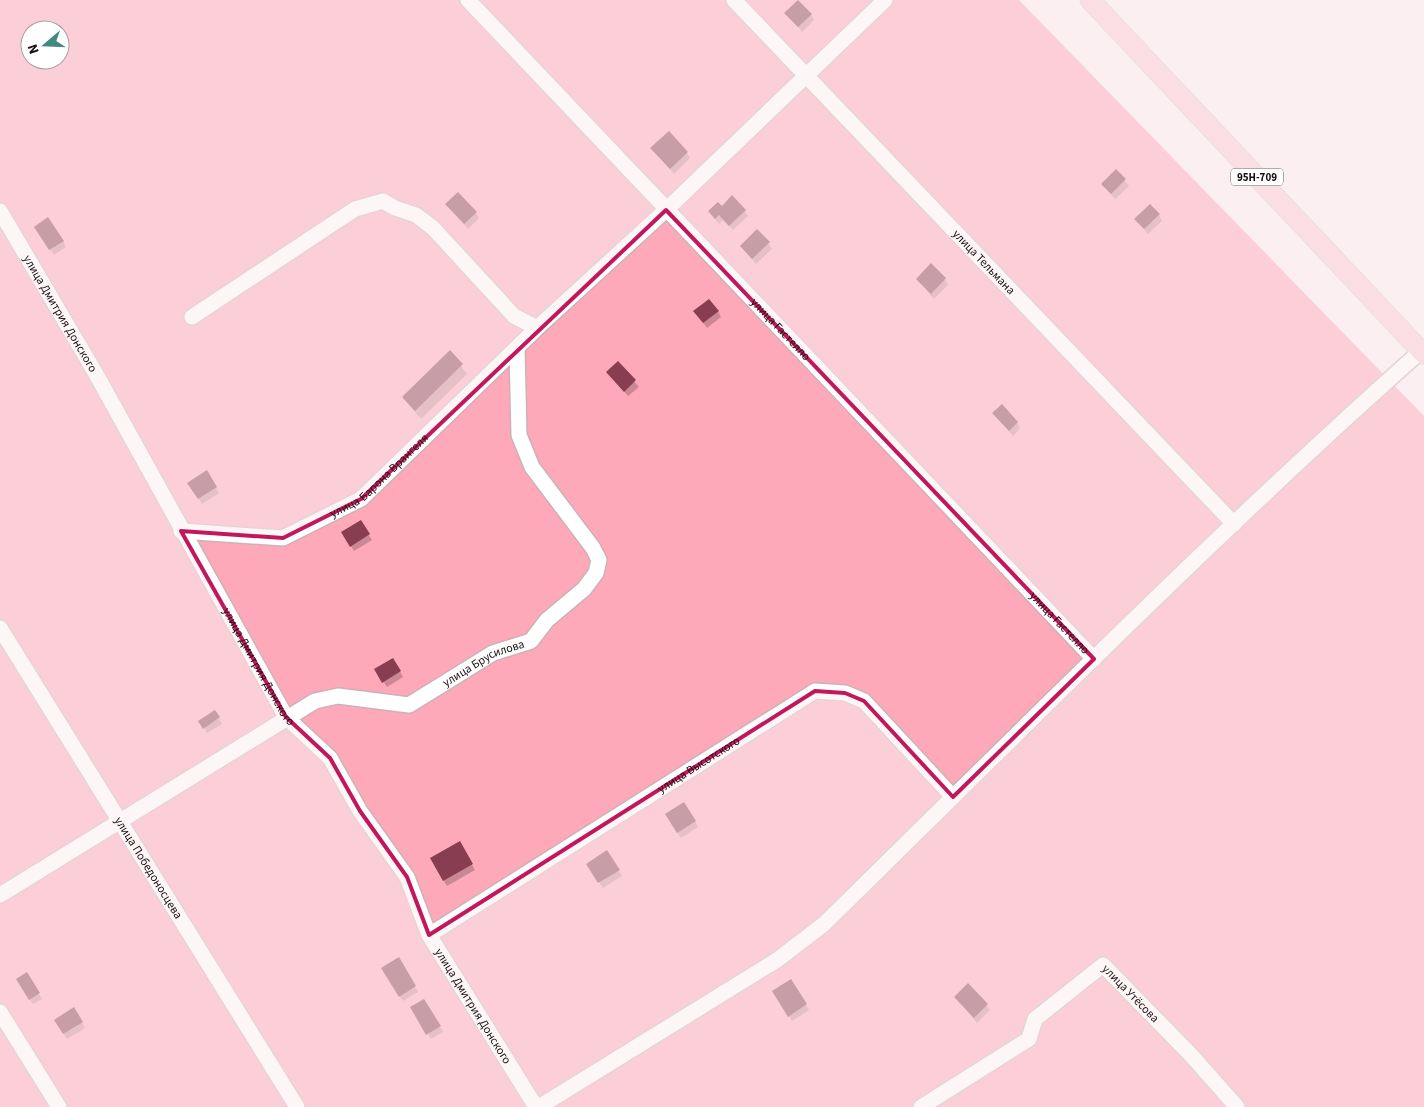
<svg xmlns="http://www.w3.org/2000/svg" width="1424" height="1107" font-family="'Source Sans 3',sans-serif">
	<rect width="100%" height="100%" fill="#fbeff1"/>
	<!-- green -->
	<path fill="#fda9ba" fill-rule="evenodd" d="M0 0H1019L1424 416V1107H0ZM30 30H60V60H30Z"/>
	<!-- shadow -->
	<path fill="#0003" d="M786 13 811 15 814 20 802 32Z
		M652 148 687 153 690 158 674 174Z
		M1116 171 1129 186 1115 199 1103 184Z
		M447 204 476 213 479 218 468 229Z
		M721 207 745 211 748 216 733 230 723 220 719 224 709 212Z
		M1159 215 1162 221 1148 234 1136 219Z
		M39 232 63 241 66 247 54 255Z
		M768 243 772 249 756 264 741 246Z
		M917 279H945L948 285 934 299Z
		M718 311 721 317 707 328 695 312Z
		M450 352 467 374 421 419 403 398Z
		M618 362 639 387 628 396 608 372Z
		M994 414 1017 423 1020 428 1013 436Z
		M207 472 219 493 202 504 189 483Z
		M360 522 372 540 354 551 343 533Z
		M393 660 403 677 387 687 376 670Z
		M215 711 222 724 207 733 200 721Z
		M669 820 695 821 698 827 681 838Z
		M459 842 475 870 447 886 431 859Z
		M591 870H618L622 876 603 888Z
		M398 959 418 992 403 1001 383 969Z
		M27 974 42 999 33 1004 18 979Z
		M791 980 809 1010 792 1021 773 992Z
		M968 985 990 1010 977 1023 955 997Z
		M424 1000 443 1032 431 1039 411 1008Z
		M74 1009 85 1028 67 1039 55 1020Z"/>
	<!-- building -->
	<path fill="#883d50" d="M798 0 812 14 798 27 784 13Z
		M669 131 688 152 670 169 650 148Z
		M1116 169 1126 179 1111 194 1101 184Z
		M458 192 477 212 464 224 445 204Z
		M732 195 746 210 729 226 719 215 715 219 708 211 718 202 722 206Z
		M1150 204 1160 214 1144 229 1134 219Z
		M48 217 64 241 49 250 34 227Z
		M757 229 770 242 752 259 740 246Z
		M931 263 946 278 931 294 916 279Z
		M709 299 719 311 703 323 693 311Z
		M450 350 463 364 415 411 402 397Z
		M618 361 636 380 624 392 606 372Z
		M1002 404 1018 422 1009 431 992 413Z
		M207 470 217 487 198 499 187 483Z
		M361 520 370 534 350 547 341 532Z
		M393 658 401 671 382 683 374 669Z
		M215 710 220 717 203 729 198 721Z
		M684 802 696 821 677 833 665 814Z
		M460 841 473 864 443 881 430 858Z
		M607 850 620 870 598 883 586 864Z
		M399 957 416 986 399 997 381 968Z
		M27 972 40 993 29 1000 16 979Z
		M791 979 807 1004 788 1017 772 991Z
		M968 983 988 1004 974 1018 954 997Z
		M424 999 441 1026 426 1035 410 1007Z
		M74 1007 83 1022 63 1034 54 1020Z"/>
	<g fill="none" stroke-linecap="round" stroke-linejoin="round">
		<!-- minor casing -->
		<g stroke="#ceb1b6" stroke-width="18">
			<g id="minor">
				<path id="s1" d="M468 0 1094 659"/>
				<path id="s2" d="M734 0 1234 524"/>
				<path id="s3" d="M0 211 96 374 286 717 330 758 360 811 407 877 429 935 536 1107"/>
				<path d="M192 317 355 209 383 201 395 208 416 215 433 228 514 316 537 328"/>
				<path id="s4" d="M181 531 283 538 361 499 537 328 666 210 885 0"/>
				<path id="s5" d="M0 628 297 1107"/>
				<path id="s6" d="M0 895 315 701 338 696 409 705 493 653 531 641 547 620 584 589 596 573 599 560 593 548 532 467 519 435 517 349"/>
				<path id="s7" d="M429 935 815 691 845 693 864 701 953 797"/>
				<path d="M0 1012 59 1107"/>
				<path d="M539 1107 777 960 824 924C1021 731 1215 534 1421 351"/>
				<path id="s8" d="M921 1107 1029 1039 1035 1019 1103 965 1191 1055 1237 1107"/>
			</g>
		</g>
		<!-- major casing -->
		<g stroke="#d1cfd0" stroke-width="21">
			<path id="major" d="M1090 0 1424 354"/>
		</g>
		<!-- minor -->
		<use href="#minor" stroke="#fff" stroke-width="15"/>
		<!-- major -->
		<use href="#major" stroke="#f9cbd4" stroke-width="19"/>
	</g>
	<!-- marked area -->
	<path d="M0 0H1424V1107H0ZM666 210 1094 659 953 797 864 701 845 693 815 691 429 935 407 877 360 811 330 758 286 717 181 531 283 538 361 499Z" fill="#fbeff1" fill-opacity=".55" fill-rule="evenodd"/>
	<path fill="none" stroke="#c2185b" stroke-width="4" stroke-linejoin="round" d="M666 210 1094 659 953 797 864 701 845 693 815 691 429 935 407 877 360 811 330 758 286 717 181 531 283 538 361 499Z"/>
	<g text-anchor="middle" stroke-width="5" stroke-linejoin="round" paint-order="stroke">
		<!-- shield labels -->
		<rect fill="#fff" stroke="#5f5859" stroke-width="1" x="1231" y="168.5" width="52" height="17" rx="4"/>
		<g font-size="11" font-weight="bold" fill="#1a1112">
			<text x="1257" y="181">95Н-709</text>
		</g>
		<!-- street labels -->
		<g font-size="12" fill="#1a1112" stroke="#fff">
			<text dy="4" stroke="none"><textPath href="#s2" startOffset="362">улица Тельмана</textPath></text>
			<text dy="4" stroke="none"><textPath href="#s3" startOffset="119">улица Дмитрия Донского</textPath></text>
			<text dy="4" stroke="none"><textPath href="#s1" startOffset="454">улица Гастелло</textPath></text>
			<text dy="4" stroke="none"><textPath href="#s4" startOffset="218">улица Барона Врангеля</textPath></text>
			<text dy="4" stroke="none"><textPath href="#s1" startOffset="859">улица Гастелло</textPath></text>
			<text dy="4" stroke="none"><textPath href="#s6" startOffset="551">улица Брусилова</textPath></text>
			<text dy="4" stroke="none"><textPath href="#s3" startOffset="524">улица Дмитрия Донского</textPath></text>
			<text dy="4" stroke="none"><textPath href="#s7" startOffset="319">улица Высотского</textPath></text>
			<text dy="4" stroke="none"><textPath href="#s5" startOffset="282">улица Победоносцева</textPath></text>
			<text dy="4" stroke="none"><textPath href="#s8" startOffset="275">улица Утёсова</textPath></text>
			<text dy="4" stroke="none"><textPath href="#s3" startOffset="929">улица Дмитрия Донского</textPath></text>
		</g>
	</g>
	<!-- north arrow -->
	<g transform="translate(45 45) rotate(251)"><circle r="24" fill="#ffffff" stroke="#a3a0a0"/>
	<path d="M0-4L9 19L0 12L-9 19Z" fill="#428981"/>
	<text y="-8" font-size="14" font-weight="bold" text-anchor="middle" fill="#1a1112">N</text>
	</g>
</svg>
